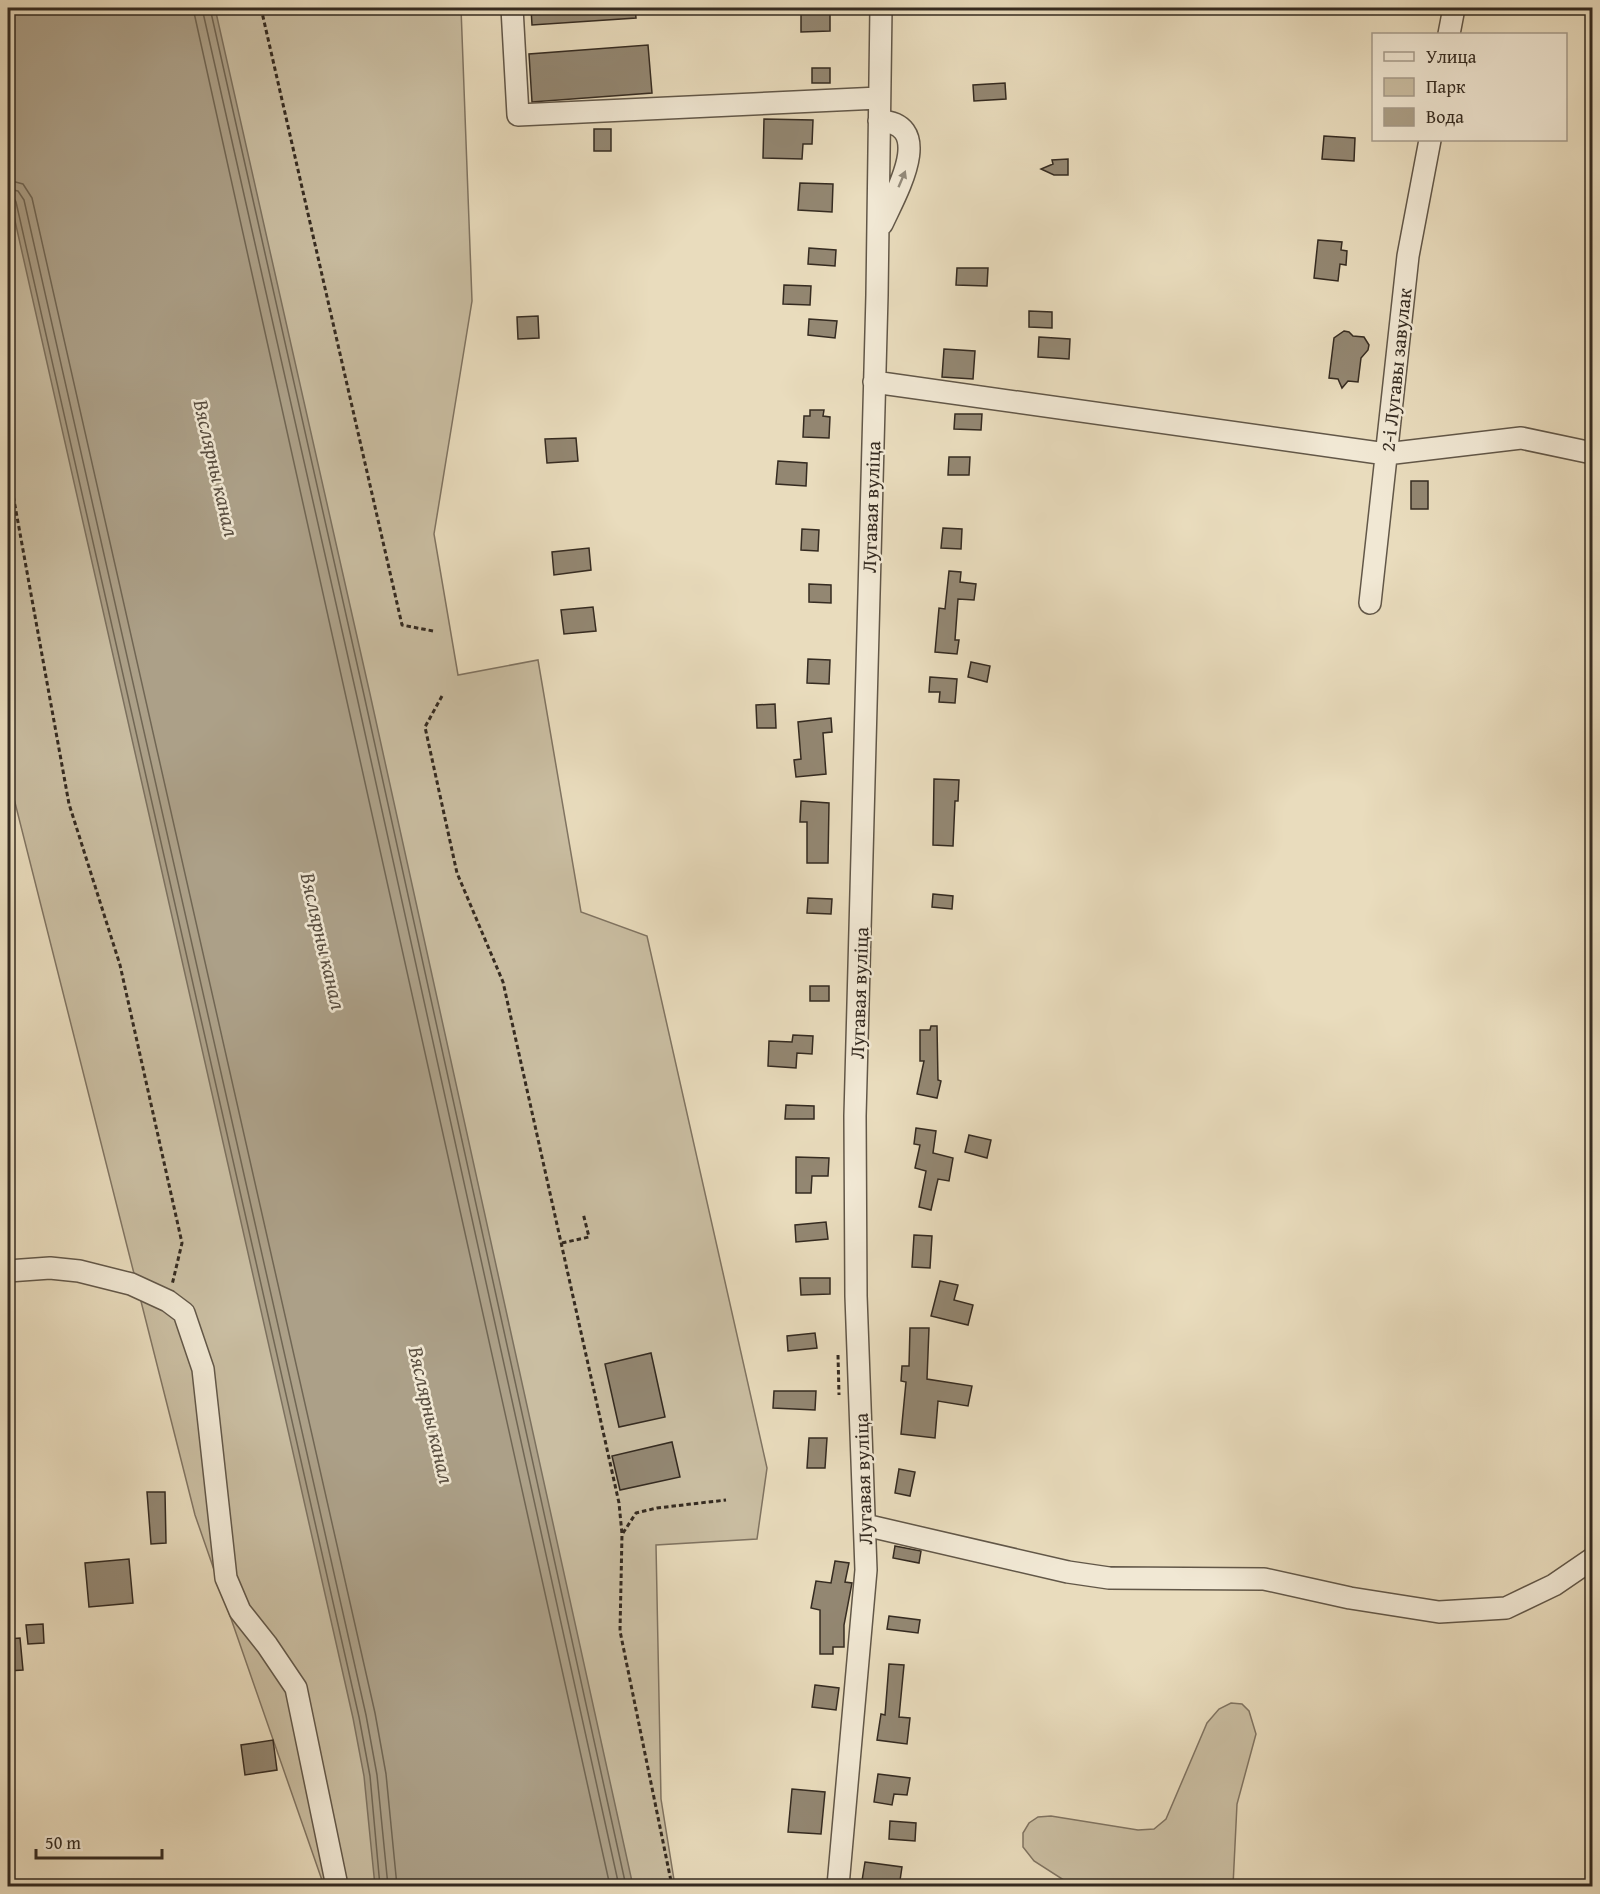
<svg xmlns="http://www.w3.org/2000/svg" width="1600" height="1894" font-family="'Gentium Book Plus',serif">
	<rect width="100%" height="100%" fill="#e9dcbd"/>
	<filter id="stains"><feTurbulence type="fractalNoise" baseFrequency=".00333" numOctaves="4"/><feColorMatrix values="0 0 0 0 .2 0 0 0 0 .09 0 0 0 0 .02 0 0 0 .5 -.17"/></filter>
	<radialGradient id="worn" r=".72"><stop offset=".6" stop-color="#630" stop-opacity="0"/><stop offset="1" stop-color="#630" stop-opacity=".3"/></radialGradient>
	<!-- green -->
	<path fill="#cabea2" stroke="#807462" stroke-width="1.5" d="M8 8H461L472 301 434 534 458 675 538 660 581 912 647 936 767 1468 757 1539 656 1545 661 1799 675 1886H324L195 1515 8 775Z
		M1231 1703 1242 1704 1249 1711 1256 1734 1237 1804 1233 1886H1073L1034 1861 1023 1847V1833L1029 1823 1038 1817 1051 1816 1138 1830 1154 1829 1166 1819 1207 1723 1219 1709Z"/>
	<!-- water -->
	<path fill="#aca088" stroke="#7c715f" stroke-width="1.5" d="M8 8H215L370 694 633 1886H375L364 1776 353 1718 8 190Z"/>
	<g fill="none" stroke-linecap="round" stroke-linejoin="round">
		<!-- shore -->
		<path stroke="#706654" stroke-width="1.5" d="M193 8 610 1886
			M202 8 357 697 619 1886
			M210 8 364 695 626 1886
			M8 180 23 184 32 198 375 1713 386 1774 397 1886
			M8 189 18 191 24 200 366 1715 377 1775 388 1886
			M8 196 13 197 16 202 359 1717 370 1776 380 1886"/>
	</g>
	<!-- building -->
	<path fill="#938772" stroke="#352b21" stroke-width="1.5" d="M531 8H635L636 18 532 25Z
		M801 8H830V31L801 32Z
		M648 45 652 93 532 102 529 54Z
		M812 68H830V83H812Z
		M1005 83 1006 99 974 101 973 85Z
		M764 119 813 120 812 144H803L802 159 763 158Z
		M594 129H611V151H594Z
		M1324 136 1355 138 1354 161 1322 159Z
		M1068 159V175H1054L1041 169 1053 164 1052 160Z
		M800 183 833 184 832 212 798 210Z
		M1318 240 1342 242 1341 250 1347 251 1346 265 1340 264 1338 281 1314 278Z
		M809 248 836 250 835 266 808 264Z
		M957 268H988L987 286 956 285Z
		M784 285 811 286 810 305 783 304Z
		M1029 311 1052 312V328L1029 327Z
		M538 316 539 338 518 339 517 317Z
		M809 319 837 321 835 338 808 335Z
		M1344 331 1349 332 1353 336 1364 337 1369 345 1368 350 1361 358 1358 382 1348 381 1342 388 1338 379 1329 378 1334 338Z
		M1039 337 1070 339 1069 359 1038 357Z
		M944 349 975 351 973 379 942 377Z
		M810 410H824L823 416 830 417 829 438 803 437 804 416H810Z
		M955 414H982L981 430 954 429Z
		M576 438 578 461 547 463 545 439Z
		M949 457H970L969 475H948Z
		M778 461 807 463 806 486 776 484Z
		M1411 481H1428V509H1411Z
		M943 528 962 529 961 549 941 548Z
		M802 529 819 530 818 551 801 550Z
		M589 548 591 570 554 575 552 552Z
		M949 571 961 572 960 582 976 584 974 600 958 599 955 640H959L957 654 935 652 939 608 945 609Z
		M809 584 831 585V603L809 602Z
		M593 607 596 631 564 634 561 610Z
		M808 659 830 660 829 684 807 683Z
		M971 662 990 666 987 682 968 677Z
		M930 677 957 679 955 703 939 702 940 692H929Z
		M775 704 776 728H757L756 705Z
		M831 718 832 732 823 733 826 774 796 777 794 760 801 759 798 722Z
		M934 779 959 780 958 801H955L953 846 933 845Z
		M801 801 829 803 828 863H807V822H800Z
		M933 894 953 896 952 909 932 907Z
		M808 898 832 899 831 914 807 913Z
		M810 986H829V1001H810Z
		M931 1026H937L938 1080 941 1081 937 1098 917 1094 924 1061H920V1030H930Z
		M793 1035 813 1036 812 1054 797 1053 796 1068 768 1066 769 1041 792 1042Z
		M786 1105 814 1106V1119H785Z
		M916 1128 936 1131 933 1153 953 1158 949 1181 938 1179 931 1210 919 1207 926 1171 915 1168 920 1145 914 1144Z
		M969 1135 991 1140 987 1158 965 1152Z
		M796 1157 829 1158 828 1176H812L811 1193H796Z
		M826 1222 828 1239 796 1242 795 1225Z
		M914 1235 932 1236 930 1268 912 1267Z
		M800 1278H830V1294L801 1295Z
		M940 1281 958 1285 954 1300 973 1305 968 1325 931 1316Z
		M910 1328H929L927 1379 972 1386 968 1406 938 1401 935 1438 901 1434 906 1382 901 1381 902 1366H909Z
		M815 1333 817 1348 788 1351 787 1336Z
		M651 1353 665 1417 619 1427 605 1364Z
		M774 1391H816L815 1410 773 1408Z
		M809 1438H827L825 1468H807Z
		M672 1442 680 1477 620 1490 612 1456Z
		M899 1469 915 1472 910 1496 895 1493Z
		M147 1492H165L166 1543 151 1544Z
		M895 1546 921 1551 919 1563 893 1558Z
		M129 1559 133 1603 89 1607 85 1563Z
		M835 1561 849 1563 845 1582 852 1583 844 1625V1647H833V1654H820V1610L811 1608 816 1581 831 1583Z
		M889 1616 920 1620 918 1633 887 1629Z
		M43 1624 44 1643 28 1644 26 1625Z
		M20 1638 23 1670 8 1671V1639Z
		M889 1664 904 1665 899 1717 910 1718 907 1744 877 1740 881 1714 885 1715Z
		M815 1685 839 1688 836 1710 812 1707Z
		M273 1740 277 1770 245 1775 241 1745Z
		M878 1774 910 1778 907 1795 894 1794 892 1805 874 1802Z
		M792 1789 825 1792 821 1834 788 1832Z
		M890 1821 916 1823 915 1841 889 1839Z
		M865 1862 902 1867 899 1887H861Z"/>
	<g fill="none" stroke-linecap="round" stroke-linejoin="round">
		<!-- minor casing -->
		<g stroke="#625748" stroke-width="24">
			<path id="minor" d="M512 8 518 115 879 98
				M1449 34 1454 8
				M879 121C938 123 894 197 882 224
				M874 382 1386 454 1521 438 1592 453
				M1370 603 1408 256 1430 140
				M8 1271 50 1268 79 1271 131 1284 168 1301 184 1313 203 1369 226 1578 240 1611 267 1645 296 1688 337 1886
				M865 1525 1068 1572 1109 1578 1264 1579 1350 1598 1439 1612 1506 1608 1554 1585 1592 1559
				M838 1886 866 1570 856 1296 855 1116 877 295 881 8"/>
		</g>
		<!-- path -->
		<path stroke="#352b21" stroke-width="3" stroke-dasharray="4.5 3" stroke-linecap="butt" d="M261 8 402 625 433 631
			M8 467 69 804 120 965 182 1243 172 1285
			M442 696 425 727 457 873 503 982 619 1503 622 1534 620 1631 672 1886
			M562 1243 589 1237 583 1213
			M838 1355 839 1395
			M623 1533 636 1513 657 1508 726 1500"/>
		<!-- minor -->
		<use href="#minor" stroke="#f1e8d4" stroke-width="21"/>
	</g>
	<!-- one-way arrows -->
	<defs><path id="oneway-solid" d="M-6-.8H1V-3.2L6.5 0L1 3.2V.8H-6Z" transform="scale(1.5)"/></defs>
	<use fill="#938a7a" href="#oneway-solid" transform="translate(902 179) rotate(-67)"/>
	<g text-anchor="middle" stroke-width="5" stroke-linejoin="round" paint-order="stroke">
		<!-- street labels -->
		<g font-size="20" fill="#352b21" stroke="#f1e8d4">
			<text transform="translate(1396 370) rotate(-84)" y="7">2-і Лугавы завулак</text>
			<text transform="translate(871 507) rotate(-88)" y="7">Лугавая вуліца</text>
			<text transform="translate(859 993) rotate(-88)" y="7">Лугавая вуліца</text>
			<text transform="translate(863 1479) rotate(-92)" y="7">Лугавая вуліца</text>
		</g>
		<!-- water labels -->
		<g font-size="21" font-style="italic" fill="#594e40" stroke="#f1e8d4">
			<text transform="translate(216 468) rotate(77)" y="7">Вяслярны канал</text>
			<text transform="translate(323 941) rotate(77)" y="7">Вяслярны канал</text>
			<text transform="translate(431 1415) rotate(77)" y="7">Вяслярны канал</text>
		</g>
	</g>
	<!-- margin -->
	<rect width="1600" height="1894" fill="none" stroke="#e9dcbd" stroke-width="30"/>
	<rect x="9" y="9" width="1582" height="1876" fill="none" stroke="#352b21" stroke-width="3"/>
	<rect x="15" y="15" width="1570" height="1864" fill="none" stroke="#352b21" stroke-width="1.5"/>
	<!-- legend -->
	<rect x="1372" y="33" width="195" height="108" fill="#f1e8d4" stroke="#a69c8c" stroke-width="1.5"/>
	<rect x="1384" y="52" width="30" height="9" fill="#f1e8d4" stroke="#a69c8c" stroke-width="1.5"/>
	<text x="1426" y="63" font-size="18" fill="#352b21">Улица</text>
	<rect x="1384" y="78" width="30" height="18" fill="#cabea2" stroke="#a69c8c" stroke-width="1.5"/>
	<text x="1426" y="93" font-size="18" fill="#352b21">Парк</text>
	<rect x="1384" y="108" width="30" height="18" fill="#aca088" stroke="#a69c8c" stroke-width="1.5"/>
	<text x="1426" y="123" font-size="18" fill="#352b21">Вода</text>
	<!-- scale -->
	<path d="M36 1849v9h126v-9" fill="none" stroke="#352b21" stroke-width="3"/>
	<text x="45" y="1849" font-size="18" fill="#352b21" stroke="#f1e8d4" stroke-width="4.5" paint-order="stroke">50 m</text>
	<rect width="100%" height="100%" filter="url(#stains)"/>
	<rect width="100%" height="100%" fill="url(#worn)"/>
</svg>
